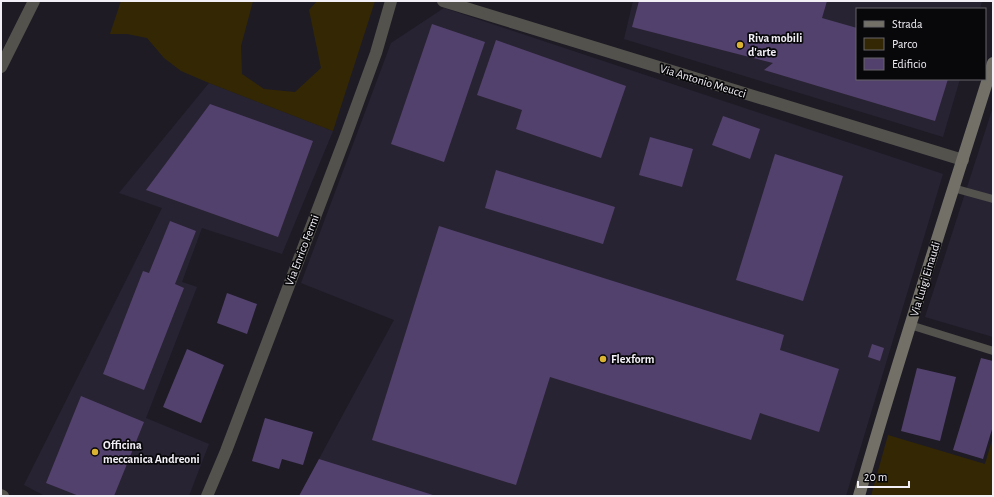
<svg xmlns="http://www.w3.org/2000/svg" width="994" height="497" font-family="'Alegreya Sans',sans-serif">
	<rect width="100%" height="100%" fill="#1e1b25"/>
	<!-- built -->
	<path fill="#282332" d="M633 1H982L980 9H857V79H960L943 137 624 39Z
		M444 8 943 174 846 496H299L394 320 301 283 391 43Z
		M209 83 333 131 282 254 202 228 182 282 197 287 146 418 209 444 189 496H45L24 485 162 208 119 193Z
		M993 107V337L925 317Z"/>
	<!-- green -->
	<path fill="#342804" d="M121 1H253L241 46 242 74 264 89 295 92 321 68 309 10 317 1H375L333 131 209 83 181 71 164 58 147 38 127 34H110Z
		M888 435 985 464 993 437V496H871Z"/>
	<!-- building -->
	<path fill="#52416d" d="M639 1H827L822 18 857 28V79H948L935 121 764 70 773 63 632 27Z
		M432 24 485 42 444 162 391 144Z
		M496 40 626 86 601 158 516 129 522 110 477 95Z
		M210 104 313 141 278 237 146 190Z
		M723 116 760 129 750 159 712 145Z
		M650 137 693 149 682 187 639 175Z
		M775 154 843 176 803 301 736 280Z
		M496 170 615 207 603 244 485 208Z
		M170 221 196 231 175 284 184 288 144 390 103 374 143 271 149 273Z
		M439 226 784 335 780 350 839 369 819 432 760 413 751 440 550 377 516 485 372 440Z
		M227 293 257 304 247 334 217 323Z
		M872 344 884 348 880 361 868 357Z
		M187 349 224 365 201 423 163 407Z
		M981 358 993 361V426L983 459 953 450Z
		M917 368 956 377 940 441 901 431Z
		M81 396 144 422 114 496H79L46 483Z
		M265 418 313 432 303 465 282 459 279 469 252 461Z
		M319 459 436 496H299Z"/>
	<g fill="none" stroke-linecap="round" stroke-linejoin="round">
		<!-- lane -->
		<path stroke="#54524d" stroke-width="8" d="M953 188 993 199
			M910 325 993 351"/>
		<!-- street -->
		<path stroke="#54524d" stroke-width="12" d="M443 1 963 160
			M1 67 34 1
			M1 495 3 496
			M207 496 226 451 345 138 376 53 391 1"/>
		<!-- secondary -->
		<path stroke="#727067" stroke-width="12" d="M859 496C900 351 948 207 993 63"/>
	</g>
	<!-- markers -->
	<g fill="#dab333" stroke="#08070a" stroke-width="1.5">
		<circle cx="740" cy="45" r="4"/>
		<circle cx="603" cy="359" r="4"/>
		<circle cx="95" cy="452" r="4"/>
	</g>
	<g text-anchor="middle" stroke-width="3.5" stroke-linejoin="round" paint-order="stroke">
		<!-- poi labels -->
		<g font-size="12" font-weight="bold" fill="#f2f0f6" stroke="#08070a" text-anchor="start">
			<text x="748" y="42">Riva mobili<tspan x="748" dy="14">d'arte</tspan></text>
			<text x="611" y="363">Flexform</text>
			<text x="103" y="449">Officina<tspan x="103" dy="14">meccanica Andreoni</tspan></text>
		</g>
		<!-- street labels -->
		<g font-size="12" fill="#f2f0f6" stroke="#08070a">
			<text transform="translate(703 81) rotate(17)" y="4">Via Antonio Meucci</text>
			<text transform="translate(302 250) rotate(-69)" y="4">Via Enrico Fermi</text>
			<text transform="translate(925 279) rotate(-73)" y="4">Via Luigi Einaudi</text>
		</g>
	</g>
	<!-- border -->
	<rect width="994" height="497" fill="none" stroke="#f2f0f6" stroke-width="4"/>
	<!-- legend -->
	<rect x="856" y="8" width="130" height="72" fill="#08070a" stroke="#666468"/>
	<rect x="864" y="21" width="20" height="6" fill="#727067" stroke="#666468"/>
	<text x="892" y="28" font-size="12" fill="#f2f0f6">Strada</text>
	<rect x="864" y="38" width="20" height="12" fill="#342804" stroke="#666468"/>
	<text x="892" y="48" font-size="12" fill="#f2f0f6">Parco</text>
	<rect x="864" y="58" width="20" height="12" fill="#52416d" stroke="#666468"/>
	<text x="892" y="68" font-size="12" fill="#f2f0f6">Edificio</text>
	<!-- scale -->
	<path d="M858 481v6h51v-6" fill="none" stroke="#f2f0f6" stroke-width="2"/>
	<text x="864" y="481" font-size="12" fill="#f2f0f6" stroke="#08070a" stroke-width="3" paint-order="stroke">20 m</text>
</svg>
